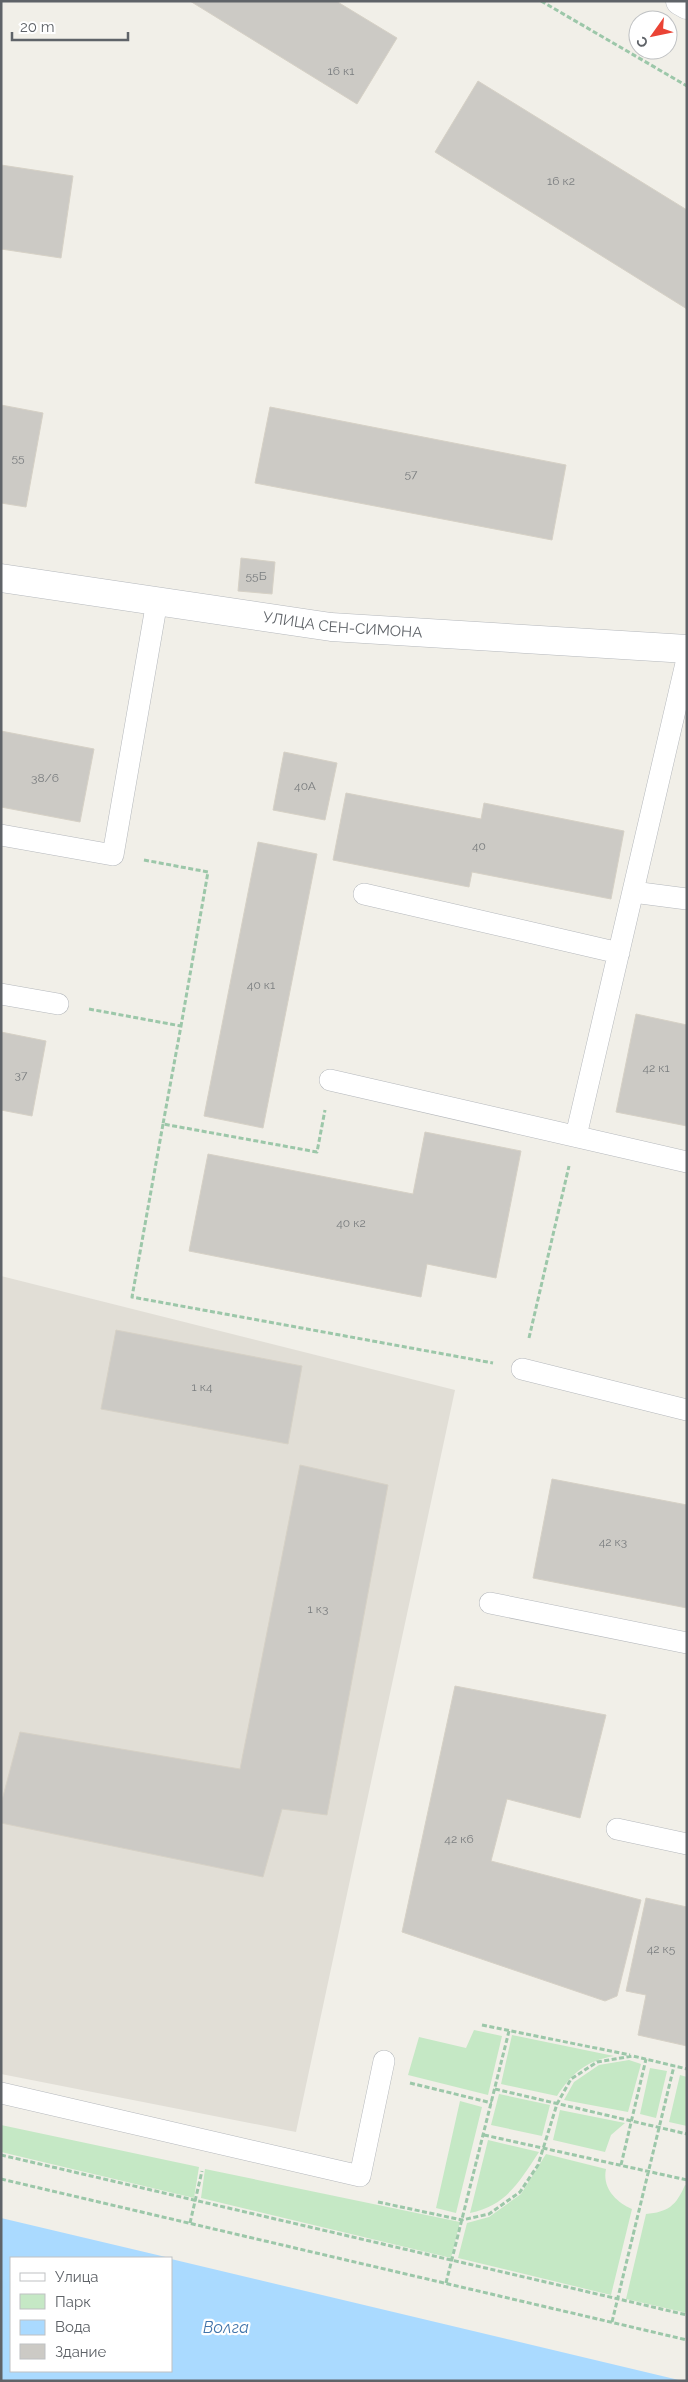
<svg xmlns="http://www.w3.org/2000/svg" width="688" height="2382" font-family="Raleway,sans-serif">
	<rect width="100%" height="100%" fill="#f1efe8"/>
	<!-- education -->
	<path fill="#e1ded6" d="M1 1276 455 1390 296 2132 1 2074Z"/>
	<!-- green -->
	<path fill="#c5e8c5" d="M474 2030 502 2036 488 2095 408 2075 419 2037 466 2048Z
		M512 2035 614 2056C586 2061 572 2073 557 2096L501 2084Z
		M629 2060 641 2064 628 2112 564 2100 574 2082 599 2065Z
		M650 2068 667 2071 656 2118 640 2114Z
		M680 2075 687 2077V2126L669 2122Z
		M499 2094 550 2105 542 2136 491 2125Z
		M460 2101 482 2107 456 2213 436 2208Z
		M560 2110 625 2123 611 2135 605 2152 553 2140Z
		M1 2125 199 2167 194 2198 1 2152Z
		M488 2140 539 2152C519 2182 507 2205 470 2213Z
		M546 2154 606 2169C602 2188 616 2202 632 2209L611 2295 458 2258 467 2223 489 2217 521 2194Z
		M205 2169 460 2222 451 2258 201 2198Z
		M685 2185 687 2186V2313L626 2299 646 2214C668 2212 676 2206 685 2185Z"/>
	<!-- water -->
	<path fill="#aadaff" d="M1 2218 170 2258H11V2371H171V2259L683 2381H1Z"/>
	<!-- building -->
	<path fill="#cccac5" stroke="#d6d1c6" d="M190 1H336L397 38 357 104Z
		M478 81 687 210V309L435 152Z
		M1 165 73 176 61 258 1 249Z
		M1 405 43 413 26 507 1 503Z
		M270 407 566 465 552 540 255 483Z
		M241 558 275 562 272 594 238 591Z
		M1 731 94 749 80 822 1 807Z
		M284 752 337 763 325 820 273 810Z
		M346 793 481 819 484 803 624 831 611 899 472 872 469 887 333 860Z
		M258 842 317 854 263 1128 204 1116Z
		M636 1014 687 1025V1126L616 1112Z
		M1 1032 46 1041 32 1116 1 1110Z
		M425 1132 521 1151 496 1278 427 1264 421 1297 189 1251 208 1154 413 1194Z
		M116 1330 302 1366 288 1444 101 1409Z
		M300 1465 388 1485 327 1815 282 1809 263 1877 1 1823V1804L20 1732 240 1769Z
		M552 1479 687 1505V1608L533 1578Z
		M455 1686 606 1715 580 1818 507 1799 491 1861 641 1900 617 1996 605 2001 402 1932Z
		M646 1898 687 1907V2046L638 2035 646 1995 626 1991Z"/>
	<g fill="none" stroke-linecap="round" stroke-linejoin="round">
		<!-- service casing -->
		<g stroke="#b5b8bc" stroke-width="22">
			<path id="service" d="M1 835 113 855 157 601
				M633 892 687 899
				M364 894 619 953
				M1 994 58 1004
				M330 1080 687 1162
				M576 1136 687 659
				M522 1369 687 1410
				M490 1603 687 1643
				M617 1829 687 1844
				M1 2093 360 2176 384 2061"/>
		</g>
		<!-- minor casing -->
		<g stroke="#b5b8bc" stroke-width="29">
			<g id="minor">
				<path id="s1" d="M1 578 331 627 687 649"/>
			</g>
		</g>
		<!-- secondary casing -->
		<g stroke="#b6babf" stroke-width="29">
			<path id="secondary" d="M680 1 687 5"/>
		</g>
		<!-- path -->
		<path stroke="#9cc7a9" stroke-width="3" stroke-dasharray="5 2.5" stroke-linecap="butt" d="M541 1 687 86
			M144 860 208 872 181 1026
			M89 1009 181 1026 163 1124 317 1152 325 1110
			M163 1124 132 1297 493 1363
			M529 1338 569 1166
			M482 2025 630 2055
			M410 2083 492 2103
			M495 2089 687 2134
			M484 2135 687 2180
			M1 2155 687 2315
			M621 2165 646 2059
			M1 2179 687 2340
			M378 2202 462 2220 489 2214 520 2192 538 2165 557 2104 571 2079 597 2062 633 2056 687 2069
			M190 2223 202 2171
			M446 2283 509 2031
			M612 2322 674 2066"/>
		<!-- service -->
		<use href="#service" stroke="#fff" stroke-width="21"/>
		<!-- minor -->
		<use href="#minor" stroke="#fff" stroke-width="28"/>
		<!-- secondary -->
		<use href="#secondary" stroke="#fff" stroke-width="28"/>
	</g>
	<g text-anchor="middle" stroke-width="4.5" stroke-linejoin="round" paint-order="stroke">
		<!-- number labels -->
		<g font-size="12" fill="#7a7d7f">
			<text x="341" y="75">16 к1</text>
			<text x="561" y="185">16 к2</text>
			<text x="18" y="462">55</text>
			<text x="411" y="478">57</text>
			<text x="256" y="580">55Б</text>
			<text x="45" y="782">38/6</text>
			<text x="305" y="790">40А</text>
			<text x="479" y="850">40</text>
			<text x="261" y="989">40 к1</text>
			<text x="656" y="1072">42 к1</text>
			<text x="21" y="1079">37</text>
			<text x="351" y="1227">40 к2</text>
			<text x="202" y="1391">1 к4</text>
			<text x="613" y="1546">42 к3</text>
			<text x="318" y="1613">1 к3</text>
			<text x="459" y="1843">42 к6</text>
			<text x="661" y="1953">42 к5</text>
		</g>
		<!-- street labels -->
		<g font-size="15" fill="#5f6368" stroke="#fff">
			<text dy="5" stroke="none"><textPath href="#s1" startOffset="345">УЛИЦА СЕН-СИМОНА</textPath></text>
		</g>
		<!-- water labels -->
		<g font-size="16" font-style="italic" fill="#4174aa" stroke="#fff">
			<text x="226" y="2333">Волга</text>
		</g>
	</g>
	<!-- border -->
	<rect width="688" height="2382" fill="none" stroke="#5f6368" stroke-width="5"/>
	<!-- legend -->
	<rect x="10" y="2257" width="162" height="115" fill="#ffffff" stroke="#bfc1c3"/>
	<rect x="20" y="2273" width="25" height="8" fill="#ffffff" stroke="#bfc1c3"/>
	<text x="55" y="2282" font-size="15" fill="#5f6368">Улица</text>
	<rect x="20" y="2294" width="25" height="15" fill="#c5e8c5" stroke="#bfc1c3"/>
	<text x="55" y="2307" font-size="15" fill="#5f6368">Парк</text>
	<rect x="20" y="2320" width="25" height="15" fill="#aadaff" stroke="#bfc1c3"/>
	<text x="55" y="2332" font-size="15" fill="#5f6368">Вода</text>
	<rect x="20" y="2344" width="25" height="15" fill="#cccac5" stroke="#bfc1c3"/>
	<text x="55" y="2357" font-size="15" fill="#5f6368">Здание</text>
	<!-- north arrow -->
	<g transform="translate(653 35) rotate(237)"><circle r="24" fill="#ffffff" stroke="#bfc1c3"/>
	<path d="M0-4L9 19L0 12L-9 19Z" fill="#ea4335"/>
	<text y="-8" font-size="14" font-weight="bold" text-anchor="middle" fill="#5f6368">С</text>
	</g>
	<!-- scale -->
	<path d="M12 32v8h116v-8" fill="none" stroke="#5f6368" stroke-width="2.5"/>
	<text x="20" y="32" font-size="15" fill="#5f6368" stroke="#ffffff" stroke-width="4" paint-order="stroke">20 m</text>
</svg>
